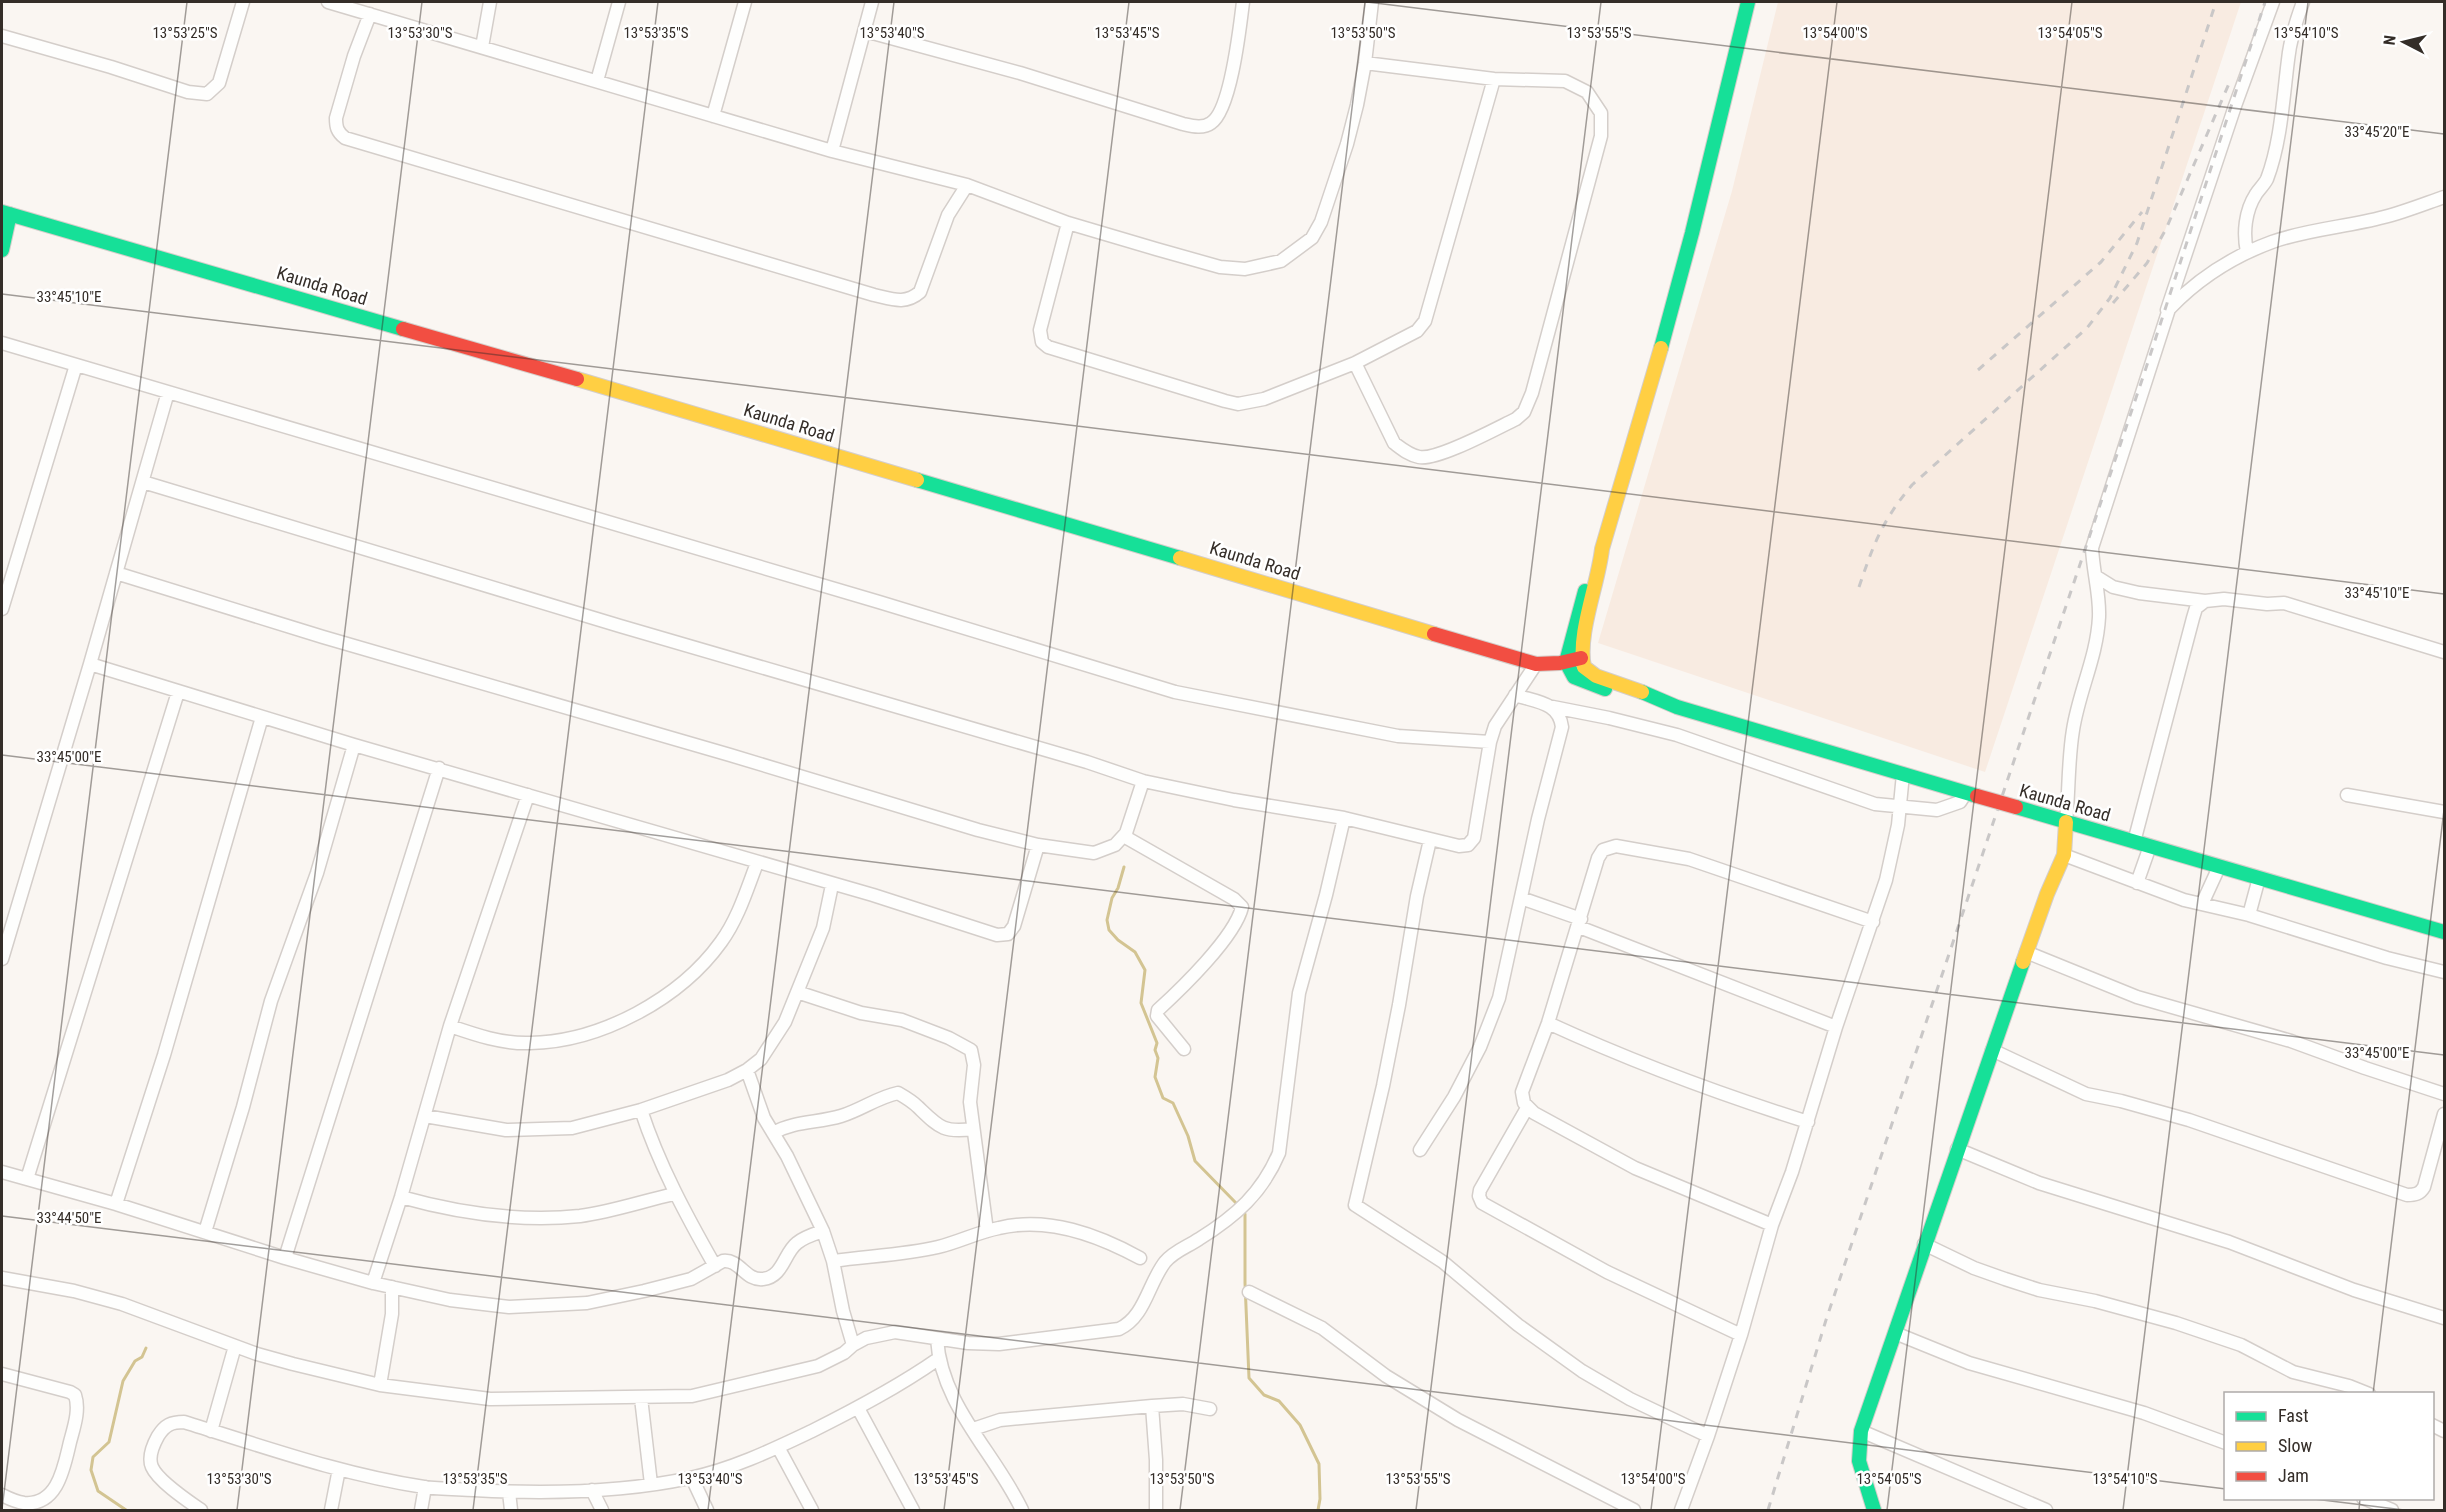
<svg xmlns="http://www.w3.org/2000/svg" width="2446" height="1512" font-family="'Roboto Condensed',sans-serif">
	<rect width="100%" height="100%" fill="#faf6f2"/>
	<!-- built -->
	<path fill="#f8ebe1" d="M1778 2H2241L1985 772 1598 643 1732 191Z"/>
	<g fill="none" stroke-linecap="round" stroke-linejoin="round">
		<!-- stream -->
		<path stroke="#d3c492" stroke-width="3" d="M1124 867 1118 888 1112 898 1107 920 1109 930 1118 940 1135 952 1145 970 1141 1003 1157 1043 1155 1050 1158 1058 1155 1077 1163 1098 1173 1103 1188 1136 1195 1161 1236 1203
			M1245 1214V1283L1249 1378 1264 1395 1279 1401 1300 1425 1319 1464 1320 1499 1318 1510
			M126 1510 98 1491 91 1470 93 1457 109 1442 123 1381 135 1361 142 1357 146 1348"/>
		<!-- street casing -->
		<g stroke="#d4ceca" stroke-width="15">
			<path id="street" d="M328 2 832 151 967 185 1068 223 1156 249 1220 267 1245 269 1281 261 1312 238 1321 222 1347 144 1357 105 1365 63 1372 2
				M370 14 354 56 336 118C336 127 337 132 345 138L874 295C892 299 905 305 920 292L948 215 967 185
				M865 31 1020 73 1183 124C1192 126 1203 129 1211 123 1231 110 1240 26 1243 2
				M2 36 111 67 188 92 207 94 219 83 243 2
				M482 47 490 2
				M597 81 619 2
				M713 116 745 2
				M832 151 872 2
				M1068 223 1040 330 1042 342 1048 347 1225 401 1238 404 1264 399 1355 363 1417 331 1425 321 1494 79
				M2247 252C2243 233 2245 211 2256 194 2259 189 2264 185 2267 179 2281 142 2283 99 2288 60 2290 40 2296 21 2303 2
				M2170 308C2198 279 2234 256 2272 242 2308 229 2347 227 2384 217 2404 212 2424 204 2444 197
				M2167 310 2235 106 2273 2
				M2 343 879 602 1175 692 1398 736 1490 742
				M1355 363 1394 443C1402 449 1409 455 1419 457 1437 461 1497 428 1516 419L1524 412 1532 393 1601 136V113L1587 92 1565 81 1494 79 1365 63
				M143 482 620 626 1087 762 1143 781 1234 800 1344 818 1459 846 1468 845 1474 838 1490 742 1495 726 1536 664
				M116 573 323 637 730 755 978 830 1038 845 1094 853 1115 845 1126 833
				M2097 577 2113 587 2139 593 2205 601 2224 599 2267 604 2284 603 2444 652
				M2 609 76 365
				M90 664 354 745 873 895 997 935 1008 934 1014 926 1038 845
				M1553 707 1609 718 1677 735 1875 804 1937 810 1960 802 1966 793
				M1143 781 1126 833 1127 838 1234 899 1242 907C1235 937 1181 989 1158 1010L1157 1016 1184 1049
				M2347 795 2444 812
				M2066 822C2069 792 2068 760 2073 730 2079 691 2097 657 2099 617 2100 594 2093 572 2092 548L2169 309
				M1430 840 1417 896 1399 1005 1383 1086 1355 1205 1443 1262 1518 1325 1582 1371 1630 1399 1708 1436
				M2134 842 2193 618 2196 608 2205 601
				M2064 855 2184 900 2249 915 2387 958 2444 972
				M2137 883 2150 846
				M1521 898 1581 919
				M2202 904 2219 867
				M2249 915 2259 878
				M1579 927 1836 1027
				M2026 952 2137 997 2291 1041 2365 1068 2444 1094
				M2 959 90 664 168 392
				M797 992 861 1013 902 1020 949 1038 971 1050 974 1065 970 1102 987 1231
				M1548 1023C1633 1062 1719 1094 1808 1122
				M450 1026C476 1035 502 1044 530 1043 600 1042 680 999 721 942 738 919 747 889 757 863
				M1992 1050 2086 1094 2121 1101 2189 1120 2407 1195C2415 1195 2420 1194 2424 1187L2444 1114
				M747 1070 764 1118 787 1156 823 1231 833 1261 843 1311 853 1345
				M1527 1108 1480 1190 1479 1196 1482 1203 1607 1272 1741 1335
				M641 1110C659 1165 686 1215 715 1266
				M425 1116 506 1130 572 1128 641 1110 728 1080 747 1070 761 1059 785 1022 823 928 832 885
				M773 1133C794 1121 818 1123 841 1116 861 1110 878 1097 898 1093 905 1097 912 1101 918 1107 939 1127 943 1133 973 1129
				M1957 1149 2039 1183 2229 1242 2354 1290 2444 1318
				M1420 1150 1454 1097 1480 1047 1499 998 1538 819 1562 727C1559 702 1536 702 1515 695
				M2 1172 116 1204 285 1258 373 1283 450 1300 509 1307 587 1303 644 1291 691 1279 723 1261C740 1259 745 1281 763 1279 783 1277 784 1253 797 1243 804 1237 814 1234 823 1231
				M27 1179 178 692
				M401 1197C458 1213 521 1222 580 1216 611 1212 643 1201 674 1194
				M116 1204 164 1055 262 717
				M1772 1225 1635 1168 1534 1113 1524 1103 1522 1092 1548 1023 1598 858 1603 850 1616 846 1689 859 1873 922
				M205 1232 243 1107 271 1001 317 873 354 745
				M1924 1244 1974 1268 2005 1279 2039 1290 2095 1301 2176 1323 2241 1345 2293 1372 2349 1386 2369 1394
				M285 1258 439 768
				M833 1261C868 1256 904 1255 938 1247 959 1242 978 1232 999 1228 1048 1216 1098 1235 1140 1258
				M2 1278 74 1291 122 1304 257 1354 293 1364 380 1385 490 1399 692 1396 818 1366 844 1353 853 1345 866 1338 895 1332 968 1343 999 1344 1119 1329C1145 1317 1148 1284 1165 1262 1174 1251 1187 1247 1199 1239 1236 1216 1262 1193 1279 1153L1299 993 1326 895 1344 818
				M373 1283 401 1197 450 1026 528 795
				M1249 1292 1322 1328 1386 1376 1458 1420 1634 1510
				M1895 1333 1969 1363 2144 1413 2226 1443
				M937 1339C941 1405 995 1453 1022 1510
				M2 1374 70 1392 75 1395C80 1410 74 1427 70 1442 64 1467 58 1506 24 1503 17 1502 8 1498 2 1495
				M380 1385 392 1314V1287
				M641 1398 651 1484
				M1152 1406 1183 1404 1210 1409
				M858 1408 913 1510
				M2432 1425 2444 1431
				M973 1429 1000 1420 1152 1406 1156 1460V1510
				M211 1431 235 1346
				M1861 1431 2046 1510
				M778 1447 812 1510
				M692 1478 707 1510
				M592 1490 602 1510
				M509 1492 511 1510
				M2363 1498 2392 1510
				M201 1510C188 1501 158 1481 152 1467 148 1458 153 1445 158 1436 165 1425 171 1422 184 1422 262 1446 343 1475 424 1487 440 1489 457 1489 474 1490 545 1494 620 1493 690 1478 733 1469 774 1449 812 1431 856 1409 898 1387 938 1359
				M331 1510 339 1469
				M421 1510 425 1487
				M1681 1510 1708 1436 1741 1335 1772 1225 1792 1172 1836 1027 1886 880 1898 825 1903 774"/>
		</g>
		<!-- fast casing -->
		<g stroke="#d4ceca" stroke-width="16">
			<path id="fast" d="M2 212 403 329
				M2 250 10 214
				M1661 348 1692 233 1748 2
				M917 480 1180 558
				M1585 591 1566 662 1574 677 1605 689
				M1642 692 1677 707 1977 796
				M2016 807 2444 932
				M1874 1510 1859 1461 1861 1431 2023 962"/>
		</g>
		<!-- slow casing -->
		<g stroke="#d4ceca" stroke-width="16">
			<path id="slow" d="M577 379 917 480
				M1180 558 1434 634
				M1642 692 1596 676 1584 667C1577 634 1598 585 1602 549L1661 348
				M2023 962 2047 894 2064 855 2066 822"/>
		</g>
		<!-- jam casing -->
		<g stroke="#d4ceca" stroke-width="16">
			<path id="jam" d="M403 329 577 379
				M1434 634 1536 664 1560 663 1581 658"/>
		</g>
		<!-- street -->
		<use href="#street" stroke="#fefefd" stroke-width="12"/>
		<!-- fast -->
		<use href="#fast" stroke="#16e098" stroke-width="14"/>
		<!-- slow -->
		<use href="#slow" stroke="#ffcf43" stroke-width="14"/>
		<!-- jam -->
		<use href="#jam" stroke="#f24e42" stroke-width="14"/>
		<!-- rail -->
		<path stroke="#c9c7c7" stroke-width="3" stroke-dasharray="8 8" stroke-linecap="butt" d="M2113 303 2147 263 2166 229 2231 79
			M1978 370 2101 262 2142 212
			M1859 587C1874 543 1882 521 1912 485L2087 328 2110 298 2137 243 2216 2
			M1768 1510 1826 1320 2145 371 2265 2"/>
		<!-- jam-bridge casing -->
		<g stroke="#d4ceca" stroke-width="16" stroke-linecap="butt">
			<path id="jam-bridge" d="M1977 796 2016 807"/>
		</g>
		<!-- jam-bridge -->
		<use href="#jam-bridge" stroke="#f24e42" stroke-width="14"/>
	</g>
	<!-- ticks -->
	<path fill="none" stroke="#342d28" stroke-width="1.5" stroke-opacity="0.45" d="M1367 2 2444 134M2 294 2444 594M2 755 2444 1055M2 1216 2226 1489M2373 1394 2444 810M2306 1498 2404 1510M2 1509 187 2M237 1510 422 2M473 1510 658 2M708 1510 894 2M944 1510 1129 2M1180 1510 1365 2M1416 1510 1601 2M1651 1510 1837 2M1887 1510 2072 2M2123 1510 2308 2M2359 1510 2360 1498"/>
	<g text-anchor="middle" stroke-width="5" stroke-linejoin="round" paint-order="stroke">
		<!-- street labels -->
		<g font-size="18" fill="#342d28" stroke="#fff">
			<text transform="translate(322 286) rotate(17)" y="6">Kaunda Road</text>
			<text transform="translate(789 423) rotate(17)" y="6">Kaunda Road</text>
			<text transform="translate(1255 561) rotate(17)" y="6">Kaunda Road</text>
			<text transform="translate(2065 803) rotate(16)" y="6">Kaunda Road</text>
		</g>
	</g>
	<g font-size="15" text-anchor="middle" fill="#342d28" stroke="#fff" stroke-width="5" stroke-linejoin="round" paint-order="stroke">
		<text x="185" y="38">13°53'25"S</text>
		<text x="420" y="38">13°53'30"S</text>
		<text x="656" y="38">13°53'35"S</text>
		<text x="892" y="38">13°53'40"S</text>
		<text x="1127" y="38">13°53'45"S</text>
		<text x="1363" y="38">13°53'50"S</text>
		<text x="1599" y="38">13°53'55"S</text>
		<text x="1835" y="38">13°54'00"S</text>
		<text x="2070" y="38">13°54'05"S</text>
		<text x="2306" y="38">13°54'10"S</text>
		<text x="2377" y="137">33°45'20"E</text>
		<text x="69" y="302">33°45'10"E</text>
		<text x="2377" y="598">33°45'10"E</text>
		<text x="69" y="762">33°45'00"E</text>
		<text x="2377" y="1058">33°45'00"E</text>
		<text x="69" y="1223">33°44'50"E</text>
		<text x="239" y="1484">13°53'30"S</text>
		<text x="475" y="1484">13°53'35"S</text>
		<text x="710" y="1484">13°53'40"S</text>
		<text x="946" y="1484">13°53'45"S</text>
		<text x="1182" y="1484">13°53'50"S</text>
		<text x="1418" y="1484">13°53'55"S</text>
		<text x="1653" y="1484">13°54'00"S</text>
		<text x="1889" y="1484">13°54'05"S</text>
		<text x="2125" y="1484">13°54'10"S</text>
	</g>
	<!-- border -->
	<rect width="2446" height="1512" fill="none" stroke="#342d28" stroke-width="6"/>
	<!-- legend -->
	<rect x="2224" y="1392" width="210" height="108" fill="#ffffff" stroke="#aeaba9" stroke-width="1.5"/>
	<rect x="2236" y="1412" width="30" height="9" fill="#16e098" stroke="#aeaba9" stroke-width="1.5"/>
	<text x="2278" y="1422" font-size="18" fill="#342d28">Fast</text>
	<rect x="2236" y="1442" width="30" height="9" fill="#ffcf43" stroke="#aeaba9" stroke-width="1.5"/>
	<text x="2278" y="1452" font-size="18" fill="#342d28">Slow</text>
	<rect x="2236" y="1472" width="30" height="9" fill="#f24e42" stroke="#aeaba9" stroke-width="1.5"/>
	<text x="2278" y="1482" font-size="18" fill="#342d28">Jam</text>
	<!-- north arrow -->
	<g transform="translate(2404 42) rotate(277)" stroke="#ffffff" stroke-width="4.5" paint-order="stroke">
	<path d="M0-4.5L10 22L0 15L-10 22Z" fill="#342d28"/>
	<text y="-9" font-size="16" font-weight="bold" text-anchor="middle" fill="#342d28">N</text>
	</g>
</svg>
